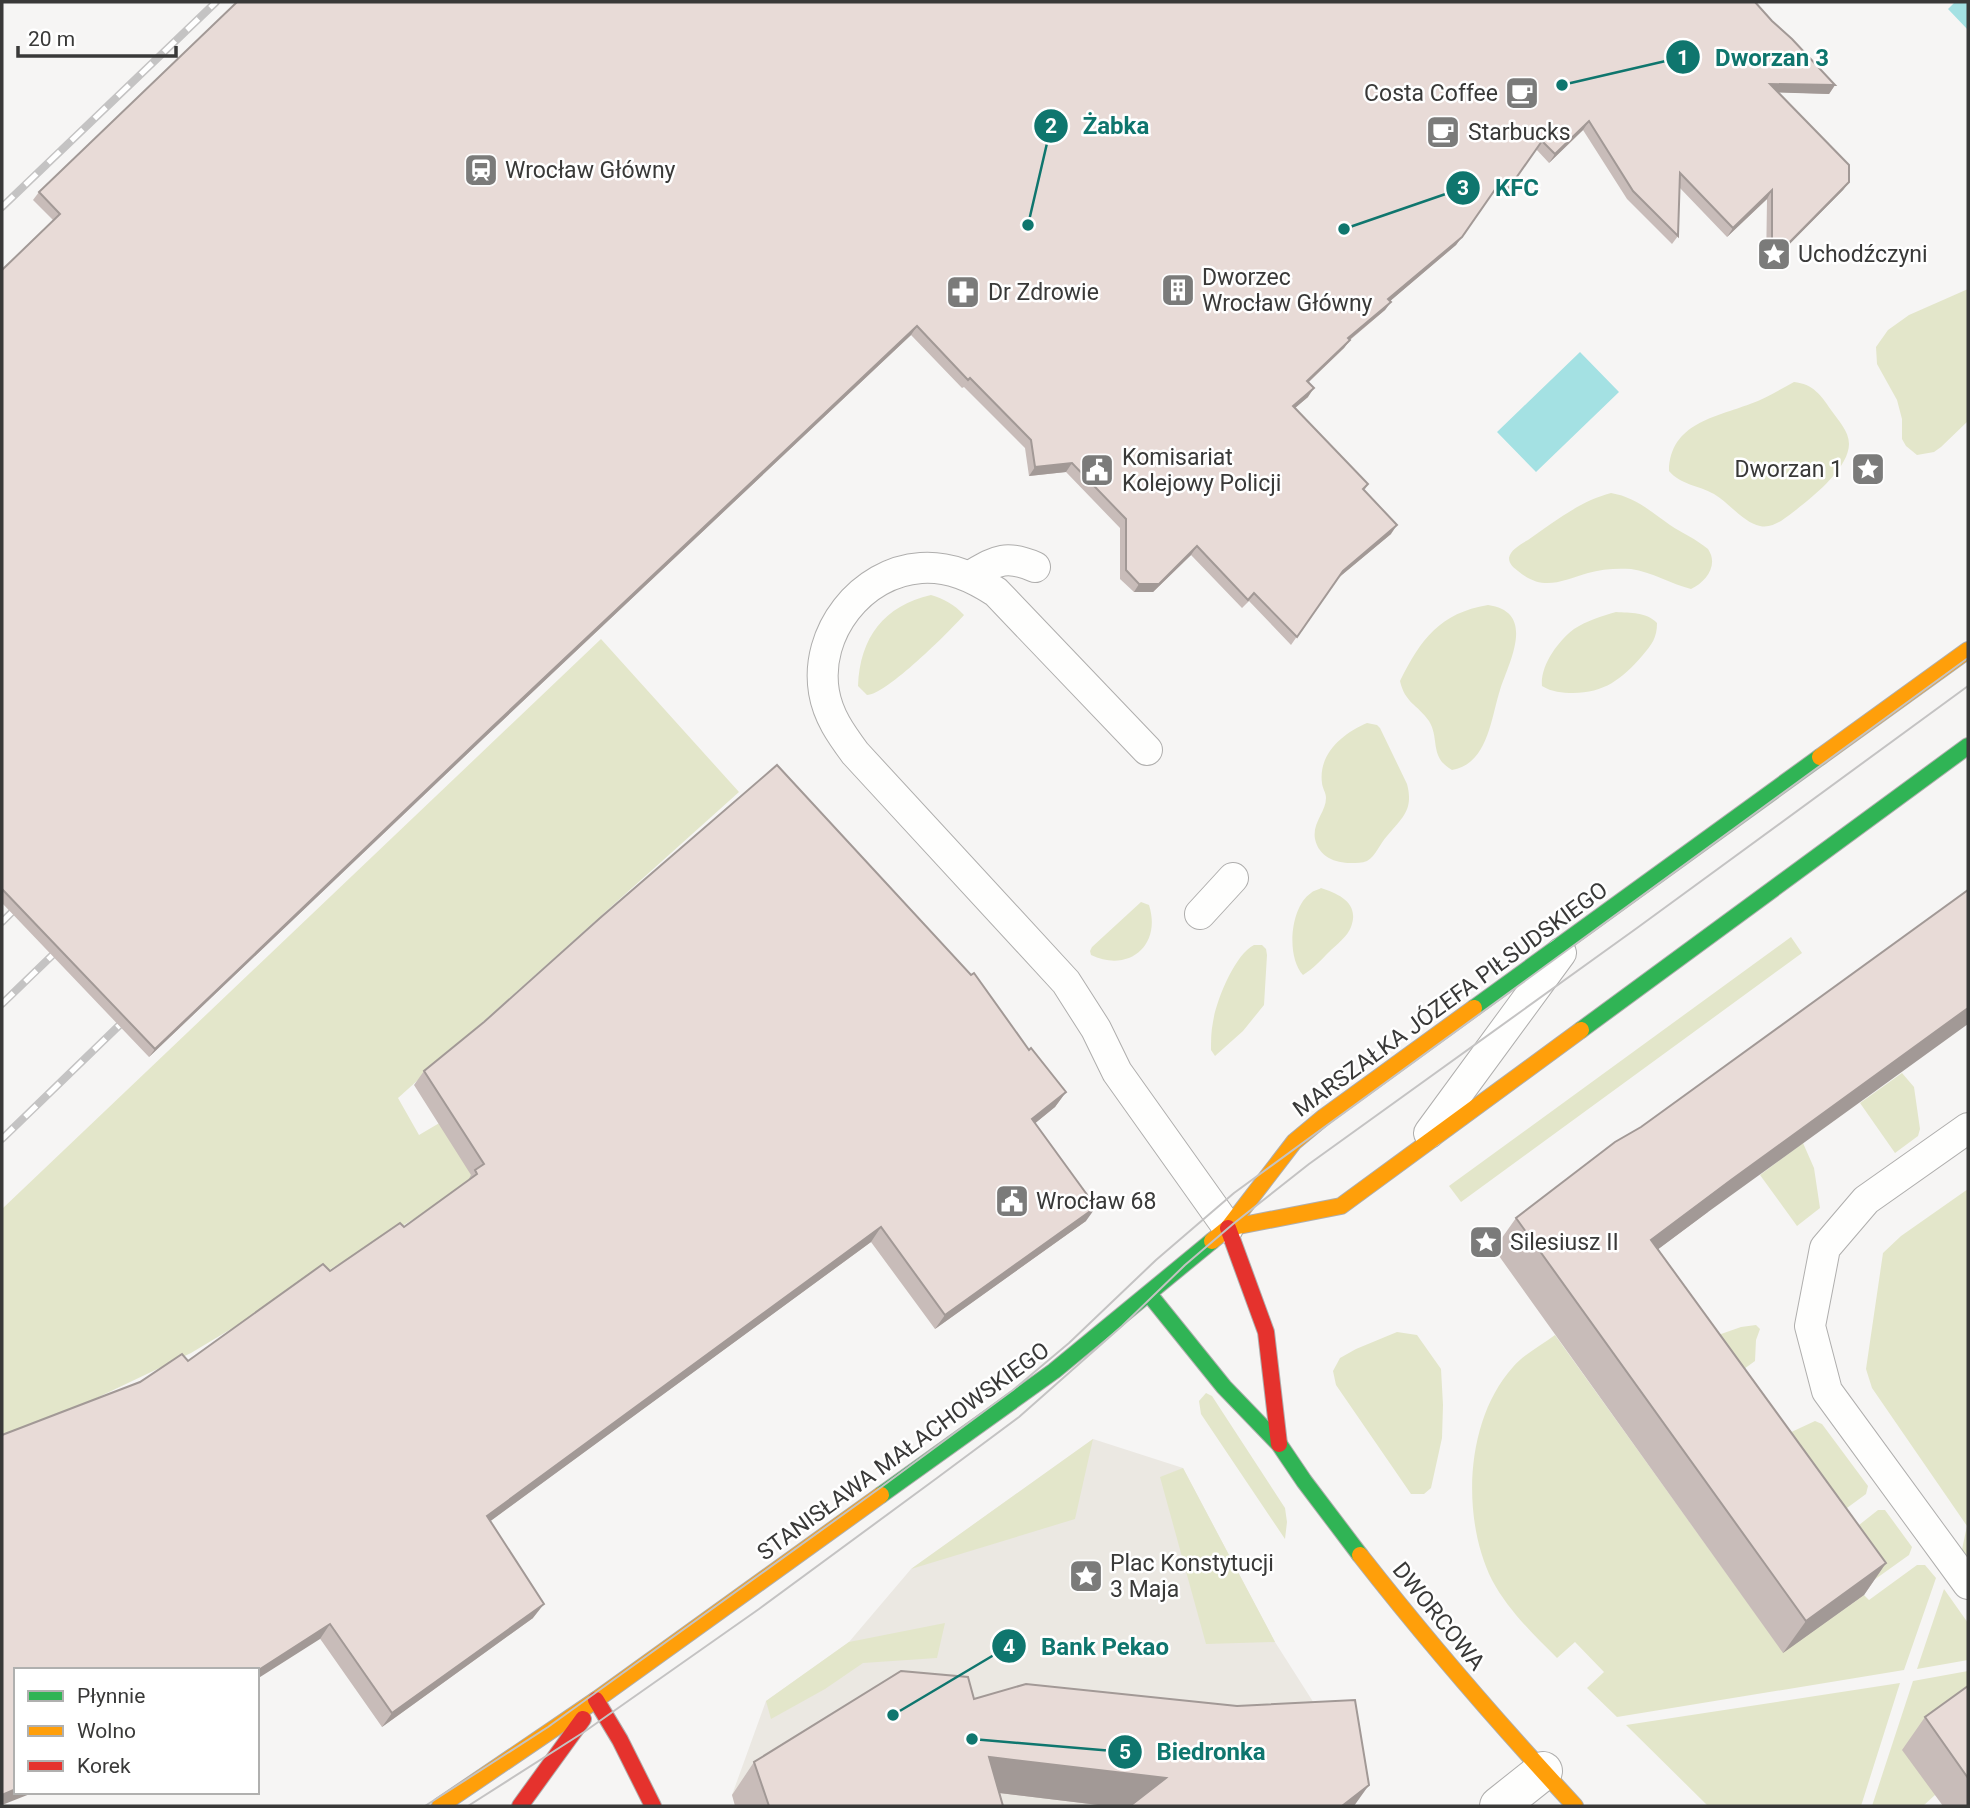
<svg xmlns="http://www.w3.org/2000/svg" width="1970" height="1808" font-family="Roboto,sans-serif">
	<rect width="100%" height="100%" fill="#f6f5f4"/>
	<!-- built -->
	<path fill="#ebe8e2" d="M1093 1439 1183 1468 1275 1642 1333 1733 1344 1806H736L732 1795 766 1701 849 1642 911 1569Z"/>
	<!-- green -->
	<path fill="#e3e6ca" d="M1968 289V421L1941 447 1934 452 1917 455 1906 446 1902 439V419L1897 400 1877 364 1876 347 1888 330 1909 315Z
		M1794 382C1813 384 1821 395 1831 410 1838 420 1849 431 1849 444 1849 471 1802 506 1781 521 1775 524 1768 528 1760 526 1744 523 1728 502 1714 494 1698 485 1681 485 1669 471 1670 423 1716 417 1750 404 1766 398 1779 390 1794 382Z
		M1611 493C1635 497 1650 511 1670 525 1682 533 1696 539 1708 549 1719 565 1706 582 1691 589 1671 584 1652 572 1631 569 1617 568 1601 569 1588 573 1561 581 1543 592 1518 571 1514 568 1509 564 1509 558 1510 550 1521 544 1528 540 1554 522 1580 501 1611 493Z
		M931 595C944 599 954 604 964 615 950 631 886 695 867 695L858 686C860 637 884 606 931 595Z
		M1488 605C1537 612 1509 662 1500 690 1491 718 1488 764 1452 770 1429 757 1440 739 1429 721 1417 704 1405 703 1400 681 1421 639 1440 613 1488 605Z
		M1616 612C1630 613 1647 612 1657 623 1657 638 1652 644 1642 656 1622 679 1604 693 1573 693 1562 693 1552 692 1542 686 1540 666 1558 641 1574 629 1586 621 1602 616 1616 612Z
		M601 639 739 792 398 1098 419 1135 787 919 540 1143 191 1353 2 1443V1209Z
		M1367 723 1377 725 1380 728 1407 784C1414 810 1402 818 1387 836 1380 843 1376 856 1367 861 1362 863 1357 863 1351 863 1335 863 1319 857 1315 839 1312 823 1326 812 1326 798 1326 793 1322 787 1322 783 1318 754 1343 733 1367 723Z
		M1321 888C1339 894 1360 903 1351 927 1348 936 1336 945 1329 952 1321 960 1313 969 1303 975 1286 957 1290 907 1311 893 1314 890 1318 890 1321 888Z
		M1141 902 1149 905C1162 946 1128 973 1091 955L1090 951 1092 947Z
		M1791 937 1802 953 1461 1202 1449 1186Z
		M1254 945H1262L1266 949 1267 955 1264 1005 1243 1031 1215 1056 1211 1050C1211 1041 1211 1031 1213 1022 1216 1001 1235 954 1254 945Z
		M1902 1073 1914 1087 1920 1129 1918 1136 1895 1153 1860 1103Z
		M1803 1143 1814 1168 1820 1208 1797 1226 1760 1175Z
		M1968 1189V1557L1965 1559 1961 1554 1967 1526 1872 1388 1866 1369 1883 1253 1901 1236Z
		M1756 1325 1760 1329 1756 1340 1755 1361 1715 1390 1684 1347 1741 1327Z
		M1397 1332 1417 1335 1441 1369 1443 1405 1442 1438 1431 1488 1424 1494H1411L1336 1385 1333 1371 1340 1358 1356 1349Z
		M1555 1335 1783 1652 1864 1595 1869 1600 1917 1565H1925L1936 1578 1904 1670 1617 1717 1587 1688 1604 1672 1575 1642 1557 1658C1533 1634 1508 1610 1492 1580 1461 1518 1465 1420 1513 1367 1524 1354 1542 1345 1555 1335Z
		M1206 1393 1212 1396 1285 1508 1287 1522 1285 1539 1201 1414 1199 1401Z
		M1815 1421 1822 1424 1868 1486 1866 1494 1817 1530 1757 1448Z
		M1093 1439 1075 1519 911 1569Z
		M1183 1468 1275 1642 1206 1644 1160 1477Z
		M1878 1510H1885L1912 1547 1909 1555 1860 1590 1830 1548Z
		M1944 1589 1968 1623V1660L1917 1669Z
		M945 1623 937 1658 863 1663 825 1689 771 1719 766 1701 849 1642Z
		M1968 1671V1702L1935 1795 1923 1806H1872L1913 1681Z
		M1900 1683 1861 1806H1708L1626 1725Z"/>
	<!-- water -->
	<path fill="#a4e1e3" d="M1955 2H1968V30L1948 9Z
		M1580 352 1619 392 1536 472 1497 432Z"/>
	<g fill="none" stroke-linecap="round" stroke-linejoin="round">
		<!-- lane casing -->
		<g stroke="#afaead" stroke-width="32">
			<path id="lane" d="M970 576C996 561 1005 554 1035 567
				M1147 750 996 592C973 577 949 566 921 568 861 572 814 633 824 692 828 716 841 734 855 753L1066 982 1096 1029 1117 1072 1228 1228
				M1200 914 1233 878
				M1968 1128 1866 1200 1825 1248 1810 1326 1827 1391 1968 1584
				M1429 1133 1561 953"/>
		</g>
		<!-- street casing -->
		<g stroke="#afaead" stroke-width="40">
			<path id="street" d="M1499 1806 1543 1771"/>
		</g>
		<!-- fast casing -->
		<g stroke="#afaead" stroke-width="18">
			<path id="fast" d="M1474 1008 1820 757
				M1581 1030 1968 746
				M1149 1294 1224 1387 1279 1444 1304 1481 1360 1555
				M881 1495 1054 1371 1212 1241"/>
		</g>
		<!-- slow casing -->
		<g stroke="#afaead" stroke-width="18">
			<path id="slow" d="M1820 757 1968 650
				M1228 1228 1341 1206 1581 1030
				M1212 1241 1228 1228 1294 1142 1324 1117 1474 1008
				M1360 1555C1428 1642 1500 1725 1575 1806
				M440 1806 596 1700 881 1495"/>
		</g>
		<!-- jam casing -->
		<g stroke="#afaead" stroke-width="18">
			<path id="jam" d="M1228 1228 1266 1332 1279 1444
				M596 1700 620 1740 653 1806
				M520 1806 583 1719"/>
		</g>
		<!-- lane -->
		<use href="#lane" stroke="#fefefd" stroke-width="30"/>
		<!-- street -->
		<use href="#street" stroke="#fefefd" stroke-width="38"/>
		<!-- fast -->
		<use href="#fast" stroke="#30b455" stroke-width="16"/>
		<!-- slow -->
		<use href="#slow" stroke="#ff9f0a" stroke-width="16"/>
		<!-- jam -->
		<use href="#jam" stroke="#e5322d" stroke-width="16"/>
		<!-- tram -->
		<path stroke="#c4c3c3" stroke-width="2" d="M425 1806 548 1727 880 1488 1013 1390 1069 1343 1156 1260 1234 1193 1968 658
			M468 1806 584 1732 759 1609 937 1478 1019 1417 1122 1326 1185 1265 1233 1224 1309 1164 1637 928 1968 686"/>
		<!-- rail casing -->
		<g stroke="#c4c3c3" stroke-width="8">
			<path id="rail" d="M2 207 216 2
				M2 922 24 900
				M2 1004 66 942
				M2 1139 132 1013"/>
		</g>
		<!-- rail -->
		<use href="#rail" stroke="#fff" stroke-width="5" stroke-dasharray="16" stroke-linecap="butt"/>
	</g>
	<!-- wall -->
	<path fill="#c8bcb9" d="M1772 21 1835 85 1829 94 1778 92 1849 182 1843 190 1766 268 1767 199 1727 237 1679 187 1678 236 1672 244 1627 199 1583 130 1549 163 1536 149 1503 196 1495 189 1456 245 1390 301 1391 302 1385 310 1350 340 1344 348 1309 382 1308 397 1295 408 1368 484 1364 491 1391 534 1337 579 1291 645 1249 601 1242 608 1191 555 1153 592H1134L1120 579V528L1066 472 1029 476 1025 448 964 387 962 388 911 335 485 737 149 1057 2 903V270L53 220 33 200 39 192Z
		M1029 1050 1066 1092 1055 1107 1035 1123 1086 1221 935 1329 871 1242 490 1521 533 1618 382 1727 140 1382 188 1361 330 1271 404 1227 467 1182 471 1175 414 1085 424 1071Z
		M1708 1212 1658 1249 1886 1563 1864 1595 1783 1653 1494 1249 1516 1218Z
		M1968 1686V1806H1943L1902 1750 1925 1717Z
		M974 1699 1107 1806 1000 1793 1003 1806H735L732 1795 754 1762Z"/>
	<!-- shaded-wall -->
	<path fill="#a29996" d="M1770 84 1835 85 1829 94 1764 92Z
		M1589 121 1583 130 1549 163 1555 154Z
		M1849 182 1843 190 1766 268 1772 260Z
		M1772 190 1767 199 1727 237 1733 228Z
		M1462 237 1456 245 1382 308 1388 299Z
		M1391 302 1385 310 1342 346 1348 338Z
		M917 326 911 335 485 737 149 1057 155 1049 491 728Z
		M1350 340 1344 348 1301 389 1307 381Z
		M1314 388 1308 397 1288 414 1293 406Z
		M1072 463 1066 472 1029 476 1035 467Z
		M1397 525 1391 534 1337 579 1343 571Z
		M1197 546 1191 555 1153 592H1134L1139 584Z
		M1968 1008V1024L1708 1212 1629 1271 1651 1240 1731 1180Z
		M1066 1092 1055 1107 1022 1134 1032 1119Z
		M1096 1207 1086 1221 935 1329 945 1315Z
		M881 1227 871 1242 477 1531 487 1516Z
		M1886 1563 1864 1595 1783 1653 1806 1621Z
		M544 1604 533 1618 382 1727 392 1713Z
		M330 1624 320 1639 257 1679V1671Z
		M989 1757 1166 1778 1146 1806H1107L966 1789Z
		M1369 1785 1354 1806H1342Z
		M16 1789V1792H35L2 1805V1795Z"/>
	<!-- building -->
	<path fill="#e8dbd7" stroke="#a29996" stroke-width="2" d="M237 2H1755L1772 21 1792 39 1835 85 1770 84 1849 165V182L1772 260V190L1733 228 1680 173 1678 236 1633 191 1589 121 1555 154 1542 141 1509 188 1501 181 1462 237 1388 299 1391 302 1348 338 1350 340 1307 381 1314 388 1293 406 1368 484 1363 489 1397 525 1343 571 1297 637 1254 593 1248 600 1197 546 1159 584H1139L1126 570V519L1072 463 1035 467 1031 440 970 378 968 380 917 326 491 728 155 1049 2 889V270L60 214 39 192Z
		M777 765 971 975 974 973 1029 1050 1031 1048 1066 1092 1032 1119 1096 1207 945 1315 881 1227 487 1516 544 1604 392 1713 330 1624 257 1671V1670H16V1789L2 1795V1435L140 1382 182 1354 188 1361 323 1264 330 1271 400 1223 404 1227 477 1174 475 1170 484 1164 424 1071 484 1022 600 918Z
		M1968 890V1008L1731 1180 1651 1240 1886 1563 1806 1621 1516 1218 1615 1142 1641 1127Z
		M901 1671 968 1677 974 1699 1026 1684 1237 1706 1355 1700 1369 1785 1342 1806H1130L1166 1778 989 1757 1003 1806H769L754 1762Z
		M1968 1686V1778L1925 1717Z"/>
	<!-- icons -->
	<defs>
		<g id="cafe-square" transform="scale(1.75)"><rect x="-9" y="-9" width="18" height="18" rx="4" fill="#7b7b7a" stroke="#fff"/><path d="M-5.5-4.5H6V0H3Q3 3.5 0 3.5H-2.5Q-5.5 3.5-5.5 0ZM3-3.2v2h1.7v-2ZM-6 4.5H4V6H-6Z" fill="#fff"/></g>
		<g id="station-square" transform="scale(1.75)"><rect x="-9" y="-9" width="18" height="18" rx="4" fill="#7b7b7a" stroke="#fff"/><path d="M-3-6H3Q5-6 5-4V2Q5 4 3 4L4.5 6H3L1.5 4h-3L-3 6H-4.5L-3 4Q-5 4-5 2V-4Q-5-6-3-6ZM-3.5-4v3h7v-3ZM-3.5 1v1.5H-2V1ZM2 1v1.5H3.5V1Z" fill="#fff"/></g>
		<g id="sight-square" transform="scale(1.75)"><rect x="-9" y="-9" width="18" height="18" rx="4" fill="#7b7b7a" stroke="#fff"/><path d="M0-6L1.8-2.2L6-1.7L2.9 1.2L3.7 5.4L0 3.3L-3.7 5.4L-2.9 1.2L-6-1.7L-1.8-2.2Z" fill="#fff"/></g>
		<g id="building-square" transform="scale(1.75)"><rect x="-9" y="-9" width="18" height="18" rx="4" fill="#7b7b7a" stroke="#fff"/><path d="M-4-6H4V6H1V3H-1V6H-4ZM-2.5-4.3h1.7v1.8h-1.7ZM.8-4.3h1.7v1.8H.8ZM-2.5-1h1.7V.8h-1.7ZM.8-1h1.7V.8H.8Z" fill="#fff"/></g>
		<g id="pharmacy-square" transform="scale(1.75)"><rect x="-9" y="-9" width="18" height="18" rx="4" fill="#7b7b7a" stroke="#fff"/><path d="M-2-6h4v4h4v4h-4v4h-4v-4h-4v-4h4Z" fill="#fff"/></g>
		<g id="civic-square" transform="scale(1.75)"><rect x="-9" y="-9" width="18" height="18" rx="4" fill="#7b7b7a" stroke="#fff"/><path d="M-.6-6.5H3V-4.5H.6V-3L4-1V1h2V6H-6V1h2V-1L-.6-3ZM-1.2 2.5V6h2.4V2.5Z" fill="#fff"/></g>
	</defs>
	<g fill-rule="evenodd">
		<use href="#cafe-square" x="1522" y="93"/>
		<use href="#cafe-square" x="1443" y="132"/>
		<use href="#station-square" x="481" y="170"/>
		<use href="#sight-square" x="1774" y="254"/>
		<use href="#building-square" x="1178" y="290"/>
		<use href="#pharmacy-square" x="963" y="292"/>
		<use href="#sight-square" x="1868" y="469"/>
		<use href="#civic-square" x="1097" y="470"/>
		<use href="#civic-square" x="1012" y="1201"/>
		<use href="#sight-square" x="1486" y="1242"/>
		<use href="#sight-square" x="1086" y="1576"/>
	</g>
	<g text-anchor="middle" stroke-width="5" stroke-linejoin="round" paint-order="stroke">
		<!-- poi labels -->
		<g font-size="23" fill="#393938" stroke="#fff" text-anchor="start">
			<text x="1498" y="101" text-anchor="end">Costa Coffee</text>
			<text x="1468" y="140">Starbucks</text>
			<text x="505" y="178">Wrocław Główny</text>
			<text x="1798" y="262">Uchodźczyni</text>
			<text x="1202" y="285">Dworzec<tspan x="1202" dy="26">Wrocław Główny</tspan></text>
			<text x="988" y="300">Dr Zdrowie</text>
			<text x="1122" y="465">Komisariat<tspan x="1122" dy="26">Kolejowy Policji</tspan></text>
			<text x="1843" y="477" text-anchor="end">Dworzan 1</text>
			<text x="1036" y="1209">Wrocław 68</text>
			<text x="1510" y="1250">Silesiusz II</text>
			<text x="1110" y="1571">Plac Konstytucji<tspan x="1110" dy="26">3 Maja</tspan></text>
		</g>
		<!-- street labels -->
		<g font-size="23" fill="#393938" stroke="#fff">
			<text transform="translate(1450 999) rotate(-36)" y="8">MARSZAŁKA JÓZEFA PIŁSUDSKIEGO</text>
			<text transform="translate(903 1451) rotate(-36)" y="8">STANISŁAWA MAŁACHOWSKIEGO</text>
			<text transform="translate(1439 1616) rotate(51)" y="8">DWORCOWA</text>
		</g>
	</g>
	<!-- callouts -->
	<path fill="none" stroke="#0f766e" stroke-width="2.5" d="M1562 85L1683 57M1028 225L1051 126M1344 229L1463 188M893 1715L1009 1646M972 1739L1125 1752"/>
	<g fill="#0f766e" stroke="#fff" stroke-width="2.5">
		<circle cx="1562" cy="85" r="7"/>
		<circle cx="1028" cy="225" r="7"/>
		<circle cx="1344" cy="229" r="7"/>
		<circle cx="893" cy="1715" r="7"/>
		<circle cx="972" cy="1739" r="7"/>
		<circle cx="1683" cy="57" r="18"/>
		<circle cx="1051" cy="126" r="18"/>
		<circle cx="1463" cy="188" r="18"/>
		<circle cx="1009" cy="1646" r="18"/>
		<circle cx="1125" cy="1752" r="18"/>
	</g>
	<g font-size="21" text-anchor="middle" font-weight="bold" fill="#fff">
		<text x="1683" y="65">1</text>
		<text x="1051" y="133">2</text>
		<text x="1463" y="195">3</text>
		<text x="1009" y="1654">4</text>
		<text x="1125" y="1759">5</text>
	</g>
	<g font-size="24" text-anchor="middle" font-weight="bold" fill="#0f766e" stroke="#fff" stroke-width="5" stroke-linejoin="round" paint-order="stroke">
		<text x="1772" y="66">Dworzan 3</text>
		<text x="1116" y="134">Żabka</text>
		<text x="1517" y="196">KFC</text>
		<text x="1105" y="1655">Bank Pekao</text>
		<text x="1211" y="1760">Biedronka</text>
	</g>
	<!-- border -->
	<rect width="1970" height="1808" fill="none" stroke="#393938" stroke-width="7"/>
	<!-- legend -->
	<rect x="14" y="1668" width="245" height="126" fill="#ffffff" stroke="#b0b0af" stroke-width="2"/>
	<rect x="28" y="1691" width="35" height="10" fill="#30b455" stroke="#b0b0af" stroke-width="2"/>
	<text x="77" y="1703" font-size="21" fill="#393938">Płynnie</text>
	<rect x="28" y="1726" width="35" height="10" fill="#ff9f0a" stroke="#b0b0af" stroke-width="2"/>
	<text x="77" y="1738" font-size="21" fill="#393938">Wolno</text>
	<rect x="28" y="1761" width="35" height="10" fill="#e5322d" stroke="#b0b0af" stroke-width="2"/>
	<text x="77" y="1773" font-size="21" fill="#393938">Korek</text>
	<!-- scale -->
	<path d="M18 46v10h158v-10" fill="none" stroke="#393938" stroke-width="3.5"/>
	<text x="28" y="46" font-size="21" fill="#393938" stroke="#ffffff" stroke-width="5" paint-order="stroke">20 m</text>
</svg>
